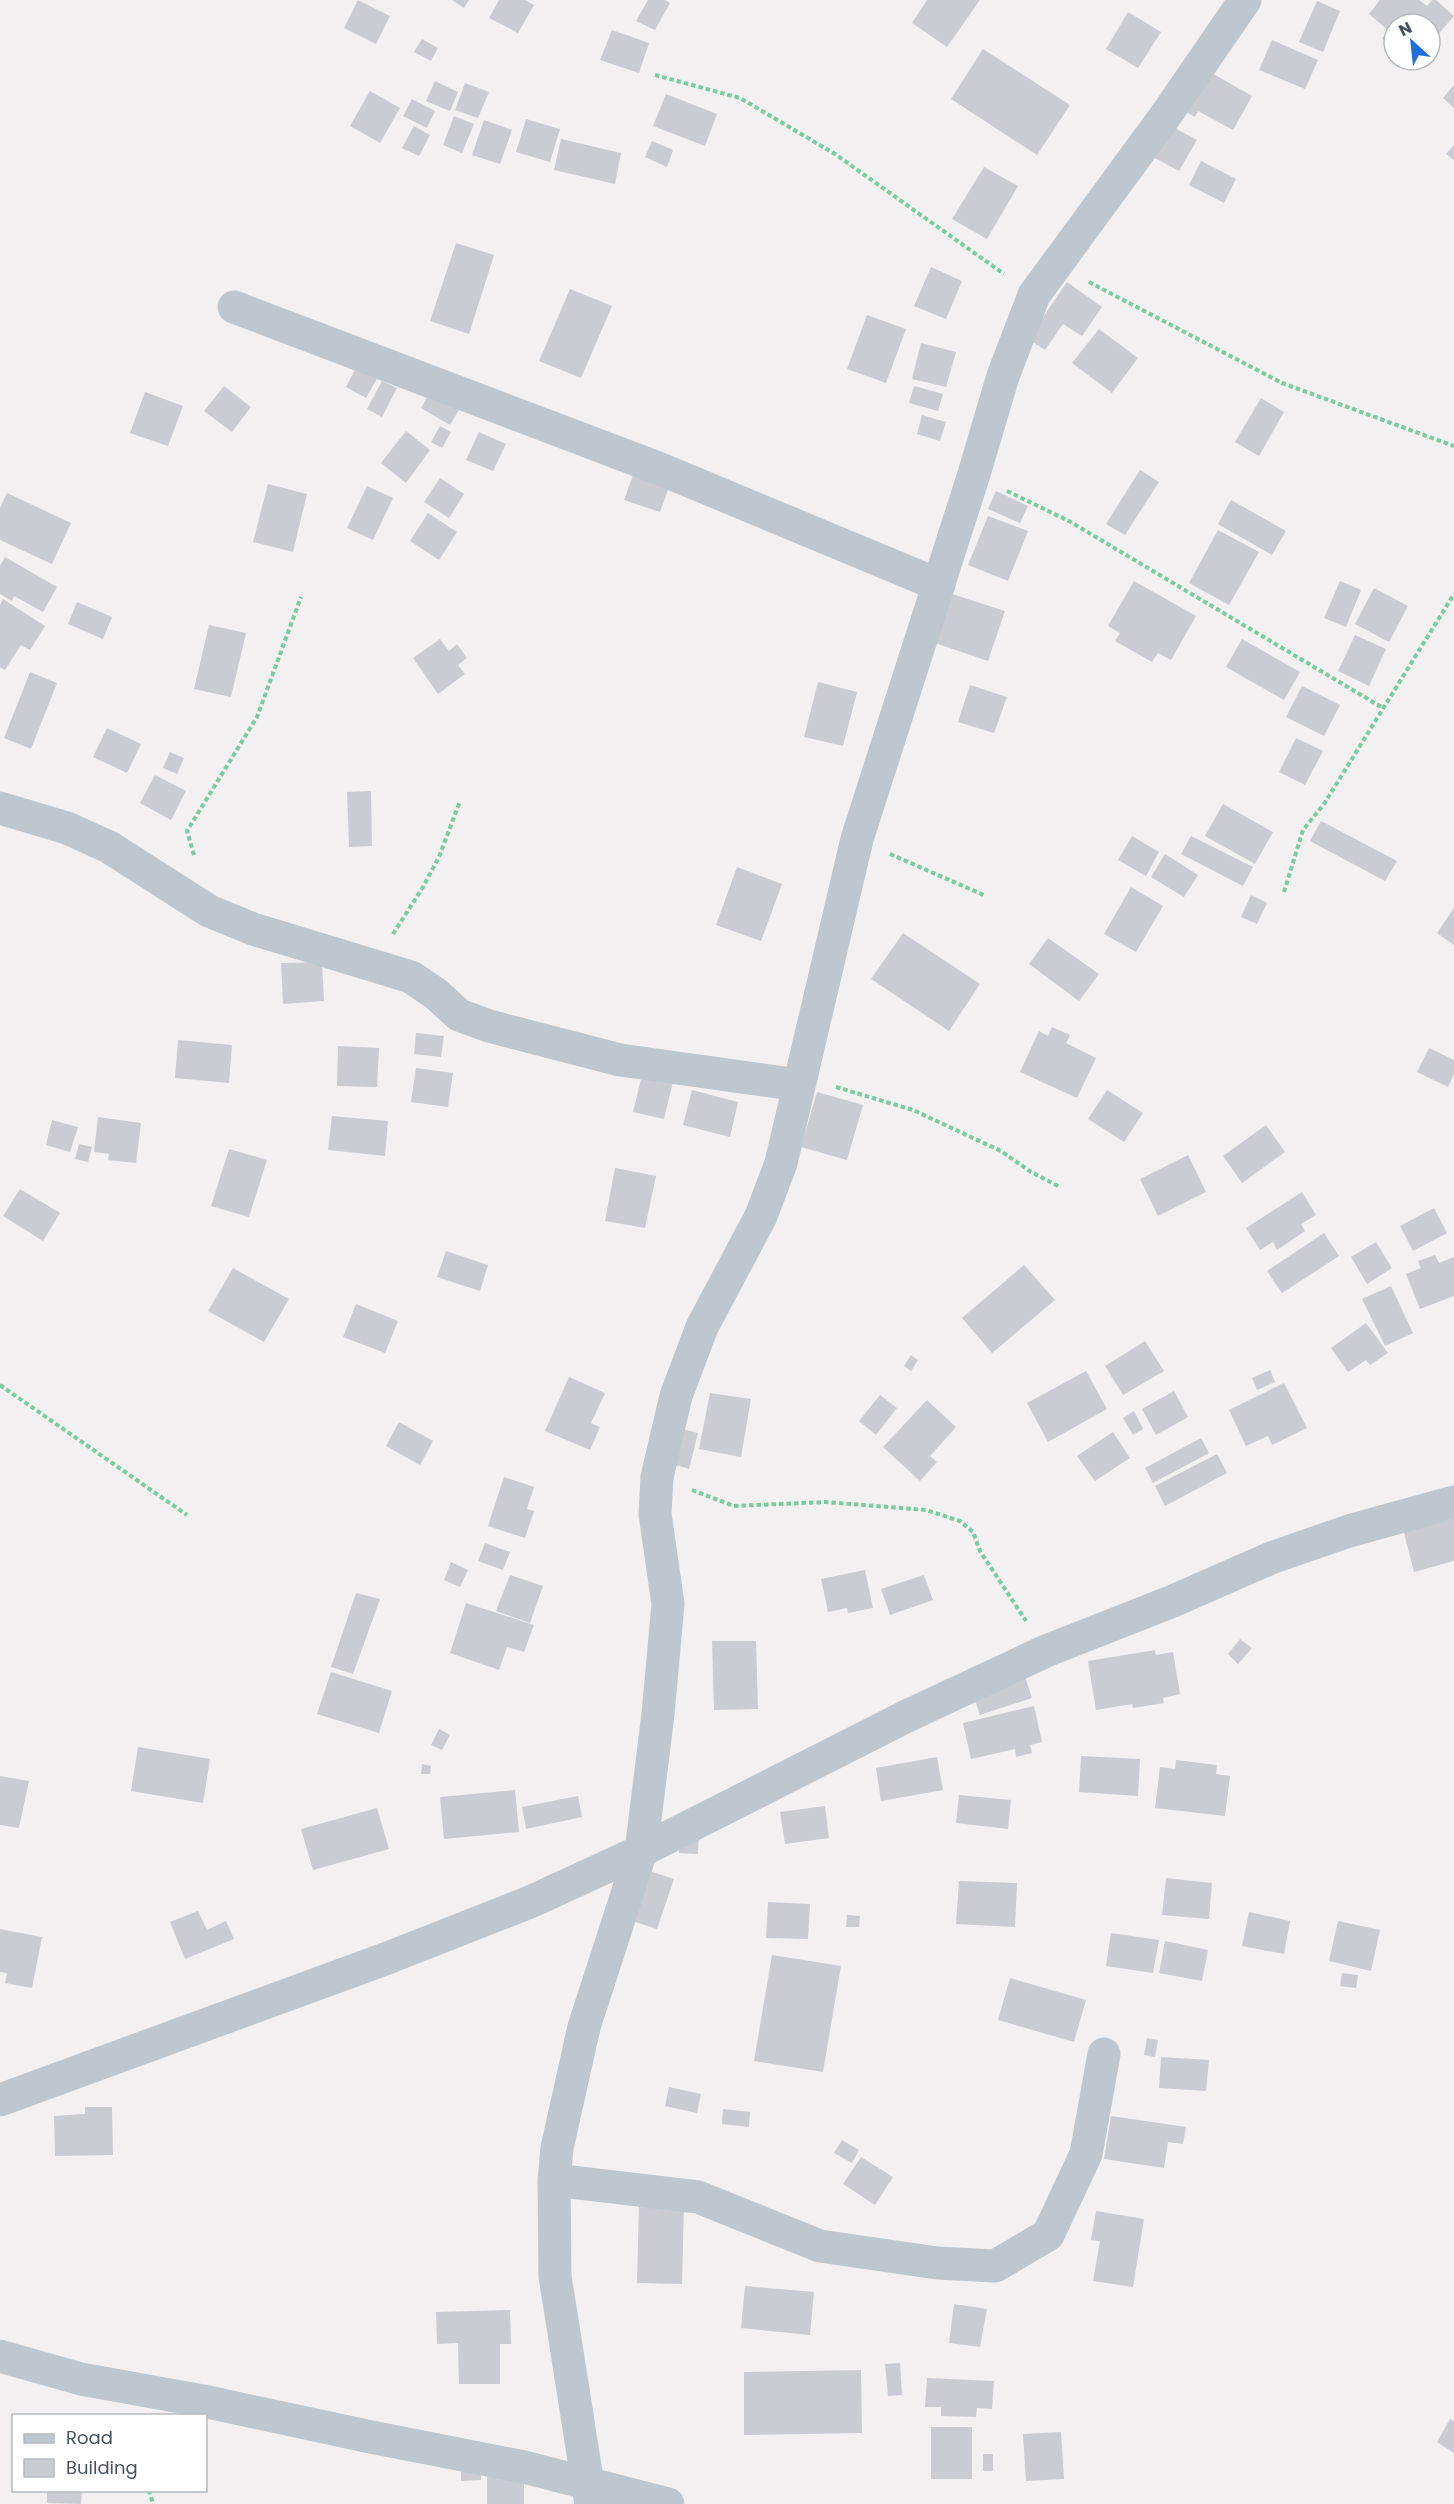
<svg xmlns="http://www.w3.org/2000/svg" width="1454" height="2504" font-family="Poppins,sans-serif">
	<rect width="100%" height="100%" fill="#f2f0f0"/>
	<!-- building -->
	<path fill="#caccd2" d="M358 0 390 16 376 44 344 28Z
		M452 0H469L464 8Z
		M499 0H525L534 5 518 33 489 18Z
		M648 0H665L670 3 655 30 636 21Z
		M927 0H980L947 47 912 23Z
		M1380 0H1419L1427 6 1432 0H1436L1454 16 1430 44V24H1394V48L1382 38 1389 31 1369 14Z
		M1317 1 1340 11 1323 52 1299 42Z
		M1128 12 1161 32 1138 68 1106 49Z
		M612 30 649 43 639 73 600 60Z
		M422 39 438 48 431 61 414 52Z
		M1272 40 1318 60 1305 89 1259 70Z
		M983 49 1070 105 1037 155 951 99Z
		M1203 68 1252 96 1233 130 1198 111 1195 117 1179 108Z
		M435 81 458 92 450 111 426 101Z
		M465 83 489 92 478 118 455 110Z
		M1454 85V108L1443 98Z
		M370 91 400 108 380 143 350 126Z
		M666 94 717 114 705 146 653 126Z
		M412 99 435 111 427 128 403 116Z
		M454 116 474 124 462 153 443 145Z
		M526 119 560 129 550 162 516 152Z
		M484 120 512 130 500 164 472 155Z
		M414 126 430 135 419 156 402 148Z
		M1171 126 1197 140 1179 171 1153 157Z
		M561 139 621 153 615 184 554 170Z
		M652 141 673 150 667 167 645 157Z
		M1454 145V160L1446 154Z
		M1201 161 1236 179 1224 203 1189 185Z
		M984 167 1018 186 987 239 952 219Z
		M456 243 494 255 469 334 430 321Z
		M931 267 962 281 946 319 914 306Z
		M1067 282 1102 307 1082 336 1063 324 1045 350 1028 339Z
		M570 289 612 306 581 378 539 361Z
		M867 315 906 329 886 383 847 369Z
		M1099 329 1138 358 1112 393 1072 363Z
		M921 343 956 352 946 387 912 379Z
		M357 366 378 377 366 398 346 387Z
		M382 381 397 388 382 417 367 409Z
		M224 386 251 407 232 432 204 411Z
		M434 386 463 403 450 425 421 408Z
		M914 386 943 394 938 411 909 403Z
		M145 392 183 406 168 446 130 433Z
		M1261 398 1284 412 1259 456 1235 442Z
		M922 415 946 422 940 441 917 434Z
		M440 426 451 432 442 448 431 442Z
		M406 431 430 450 406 483 381 463Z
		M479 432 506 444 493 471 466 460Z
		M636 467 672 479 660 512 624 500Z
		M1140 470 1159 482 1125 535 1106 524Z
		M440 478 464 494 449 518 424 502Z
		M268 484 307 494 293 552 253 542Z
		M367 486 393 498 373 540 347 528Z
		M996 491 1028 506 1020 523 988 509Z
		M7 493 71 523 52 564 0 540V508Z
		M1231 500 1286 531 1272 555 1218 524Z
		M428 513 457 532 439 560 410 541Z
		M988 516 1028 531 1008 581 968 565Z
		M1218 530 1259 552 1229 605 1189 583Z
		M5 557 57 587 43 612 14 596 12 601 0 594V566Z
		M1134 581 1196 616 1171 660 1158 653 1152 662 1115 641 1120 633 1108 626Z
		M1340 581 1361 590 1346 627 1324 618Z
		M1374 588 1408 606 1389 642 1355 624Z
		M949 593 1005 611 988 661 932 642Z
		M3 599 45 626 30 650 21 645 5 670 0 667V605Z
		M77 602 112 617 103 639 68 624Z
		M209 625 246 633 231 697 194 689Z
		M1355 635 1386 649 1369 686 1338 671Z
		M440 639 449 651 457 644 467 658 458 665 465 674 438 694 413 658Z
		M1242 639 1300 672 1284 700 1226 667Z
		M30 672 57 683 31 749 4 738Z
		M818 682 857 692 843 746 804 737Z
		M970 685 1007 697 994 733 958 722Z
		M1302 686 1340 705 1324 736 1286 717Z
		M107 728 141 744 127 773 93 757Z
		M1296 738 1323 751 1305 785 1279 772Z
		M170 752 184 758 177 774 163 768Z
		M155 775 186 791 171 820 140 803Z
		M371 791 372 846 349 847 347 792Z
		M1223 804 1273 832 1255 864 1205 836Z
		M1321 821 1397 861 1385 881 1310 841Z
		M1132 836 1159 852 1146 876 1118 860Z
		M1191 836 1253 867 1243 886 1181 854Z
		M1165 854 1198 875 1184 897 1151 877Z
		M737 867 782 884 761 941 716 925Z
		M1131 887 1163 906 1136 952 1104 934Z
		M1251 895 1267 903 1257 924 1241 917Z
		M1454 908V945L1437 933Z
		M903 933 980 984 949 1031 871 979Z
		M1048 938 1099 974 1079 1001 1029 964Z
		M322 962 324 1001 283 1004 281 963Z
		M1052 1027 1070 1035 1066 1043 1096 1058 1077 1098 1020 1072 1039 1031 1048 1036Z
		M416 1033 444 1036 441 1057 414 1054Z
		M178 1040 232 1045 229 1083 175 1078Z
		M338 1046 379 1048 377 1087 337 1086Z
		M1429 1048 1454 1060V1074L1448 1087 1417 1072Z
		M416 1068 453 1073 448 1107 411 1102Z
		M642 1075 673 1082 664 1119 633 1112Z
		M692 1090 738 1102 730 1137 683 1125Z
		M1107 1090 1143 1113 1124 1142 1088 1119Z
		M817 1092 863 1105 847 1160 801 1147Z
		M332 1116 388 1121 385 1156 328 1150Z
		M98 1117 141 1123 136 1163 108 1160 109 1154 94 1152Z
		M52 1120 78 1127 70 1152 46 1145Z
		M1266 1125 1285 1152 1242 1183 1223 1156Z
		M79 1144 92 1147 88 1162 75 1159Z
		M229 1149 267 1160 249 1217 211 1206Z
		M1188 1155 1206 1192 1158 1216 1140 1179Z
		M615 1168 656 1176 645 1228 605 1221Z
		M20 1189 60 1213 43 1241 3 1216Z
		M1302 1192 1316 1215 1301 1224 1305 1231 1277 1250 1273 1242 1260 1250 1246 1228Z
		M1434 1208 1447 1233 1413 1251 1400 1226Z
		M1324 1233 1339 1256 1282 1293 1267 1271Z
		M1376 1242 1392 1268 1367 1284 1351 1257Z
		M446 1251 488 1265 480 1291 437 1277Z
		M1435 1255 1439 1263 1454 1257V1296L1420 1309 1406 1274 1421 1268 1418 1261Z
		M1024 1265 1055 1300 992 1353 962 1318Z
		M233 1268 289 1299 264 1342 208 1311Z
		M1391 1286 1413 1333 1385 1346 1362 1299Z
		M356 1304 398 1321 385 1353 343 1337Z
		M1366 1323 1388 1353 1370 1365 1366 1360 1348 1372 1331 1348Z
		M1145 1341 1164 1371 1123 1395 1105 1366Z
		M911 1355 918 1360 911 1371 904 1366Z
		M1270 1370 1275 1382 1257 1390 1252 1378Z
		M1086 1371 1107 1409 1048 1442 1027 1403Z
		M569 1377 605 1393 591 1423 600 1427 590 1450 545 1431Z
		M1284 1383 1307 1428 1272 1445 1268 1436 1246 1446 1229 1410Z
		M1174 1391 1188 1417 1156 1435 1142 1409Z
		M710 1393 751 1399 741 1457 699 1449Z
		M880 1395 897 1408 876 1435 859 1421Z
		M927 1400 956 1427 930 1456 937 1462 920 1481 883 1447Z
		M1134 1411 1143 1429 1133 1435 1123 1418Z
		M399 1422 433 1441 420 1465 386 1446Z
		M678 1428 698 1433 689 1469 669 1463Z
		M1113 1432 1130 1458 1095 1481 1077 1456Z
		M1201 1438 1209 1453 1153 1483 1145 1468Z
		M1217 1454 1227 1473 1165 1506 1155 1486Z
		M504 1477 534 1487 527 1509 534 1511 525 1538 488 1526Z
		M1454 1516V1561L1414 1572 1403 1529Z
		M485 1543 510 1552 503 1570 478 1561Z
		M451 1562 468 1570 460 1587 444 1580Z
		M865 1570 873 1608 848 1613 847 1608 828 1612 821 1579Z
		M510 1575 543 1586 530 1623 496 1611Z
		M924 1575 933 1600 890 1615 881 1589Z
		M356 1593 380 1599 353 1674 331 1667Z
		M466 1603 534 1625 524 1652 507 1647 499 1670 450 1653Z
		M1240 1639 1252 1648 1238 1664 1228 1654Z
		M712 1641H756L758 1709 714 1710Z
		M1155 1650 1156 1655 1173 1652 1180 1694 1163 1698 1164 1703 1133 1708 1132 1704 1096 1710 1088 1661Z
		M1023 1670 1032 1698 980 1715 971 1687Z
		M331 1672 392 1691 379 1733 317 1714Z
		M1034 1706 1042 1742 1030 1745 1032 1753 1016 1757 1015 1749 971 1759 963 1723Z
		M439 1729 450 1735 442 1750 431 1745Z
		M138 1747 210 1759 203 1803 131 1791Z
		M1081 1756 1140 1759 1138 1796 1079 1792Z
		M937 1757 943 1790 881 1801 876 1768Z
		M1176 1760 1217 1765 1216 1774 1230 1776 1225 1816 1155 1808 1160 1767 1175 1769Z
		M422 1764 431 1766 430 1774H421Z
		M0 1776 29 1781 19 1828 0 1825Z
		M515 1790 519 1832 444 1839 440 1797Z
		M959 1795 1011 1800 1008 1829 956 1823Z
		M578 1796 582 1817 526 1829 522 1807Z
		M825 1806 829 1838 785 1844 780 1812Z
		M377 1808 389 1849 313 1870 301 1829Z
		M679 1833 699 1834 698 1854 679 1853Z
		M646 1870 674 1879 657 1929 629 1920Z
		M1166 1878 1212 1883 1209 1919 1162 1915Z
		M959 1881 1017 1883 1015 1927 956 1924Z
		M768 1902 810 1904 808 1939 766 1938Z
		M198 1911 207 1930 226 1921 234 1939 185 1959 170 1922Z
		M1249 1912 1290 1921 1284 1954 1242 1946Z
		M847 1915 860 1916 859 1927H846Z
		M1338 1921 1380 1930 1371 1971 1329 1961Z
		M0 1929 42 1937 32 1988 5 1983 7 1973 0 1972Z
		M1111 1933 1159 1940 1153 1973 1106 1966Z
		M1165 1941 1208 1950 1202 1981 1159 1973Z
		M772 1955 841 1966 823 2072 754 2061Z
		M1342 1973 1358 1975 1356 1988 1340 1986Z
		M1010 1978 1086 2000 1074 2042 998 2020Z
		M1147 2038 1158 2040 1155 2057 1144 2055Z
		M1161 2057 1209 2060 1206 2091 1159 2088Z
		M669 2087 701 2094 697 2113 665 2106Z
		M85 2107H112L113 2155 55 2156 54 2116 85 2114Z
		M723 2109 750 2112 749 2127 722 2124Z
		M1111 2116 1186 2127 1183 2144 1168 2142 1164 2168 1104 2159Z
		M842 2140 859 2150 852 2163 834 2153Z
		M861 2157 893 2177 875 2205 843 2184Z
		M639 2203 684 2204 682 2284 637 2283Z
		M1096 2211 1144 2219 1133 2287 1093 2281 1100 2241 1091 2240Z
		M745 2286 814 2292 810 2335 741 2328Z
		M954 2304 987 2309 980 2347 949 2343Z
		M510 2310 511 2344H500V2384H459L458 2343 437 2344 436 2312Z
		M900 2363 902 2395 888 2396 885 2364Z
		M861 2370 862 2433 744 2435V2372Z
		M927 2378 994 2381 992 2409 977 2408 976 2417 941 2416V2407H925Z
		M1450 2419 1454 2421V2453L1437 2442Z
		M931 2427H972V2479H931Z
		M1061 2432 1064 2479 1026 2481 1023 2434Z
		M983 2454H993V2471H983Z
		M487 2467 524 2468V2504H487Z
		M461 2468H482L481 2480 461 2481Z
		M47 2490H82L81 2504 47 2503Z"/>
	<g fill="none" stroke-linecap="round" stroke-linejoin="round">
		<!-- path -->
		<path stroke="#79cba4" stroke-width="4" stroke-dasharray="4.5 3" stroke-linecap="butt" d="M655 75 740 98 835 154 1004 274
			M1089 282 1282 383 1454 446
			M1007 491 1069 521 1383 708
			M890 854 986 896
			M194 855 187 831 257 717 301 597
			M1284 892 1303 830 1324 804 1454 594
			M393 934 423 887 439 857 460 801
			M836 1087 913 1110 1001 1151 1031 1172 1060 1187
			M0 1385 187 1515
			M692 1490 734 1506 826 1502 926 1510 960 1521 973 1532 980 1551 1026 1621
			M149 2490 153 2504"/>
		<!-- street -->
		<path stroke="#bec7ce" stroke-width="33" d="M234 307 658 468 939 585
			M0 808 67 828 109 847 209 911 253 929 411 977 436 994 459 1015 489 1026 620 1060 799 1085
			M0 2100 385 1959 530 1902 641 1851 907 1716 1046 1651 1173 1601 1271 1558 1349 1531 1454 1502
			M554 2180 698 2197 820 2246 937 2263 995 2266 1048 2235 1086 2154 1104 2054
			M0 2356 81 2379 203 2401 366 2436 524 2467 668 2504
			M591 2504 555 2276 554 2180 557 2148 584 2027 641 1851 658 1714 668 1604 655 1514 657 1477 676 1396 702 1327 761 1216 781 1163 857 839 974 474 1003 376 1034 295 1166 115 1245 0"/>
	</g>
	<!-- legend -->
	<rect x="12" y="2414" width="195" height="78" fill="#ffffff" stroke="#b6babe" stroke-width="1.5"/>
	<rect x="24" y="2434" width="30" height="9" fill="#bec7ce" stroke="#b6babe" stroke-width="1.5"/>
	<text x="66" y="2444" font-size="18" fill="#48535d">Road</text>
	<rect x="24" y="2459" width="30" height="18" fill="#caccd2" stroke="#b6babe" stroke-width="1.5"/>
	<text x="66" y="2474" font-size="18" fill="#48535d">Building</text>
	<!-- north arrow -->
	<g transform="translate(1412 42) rotate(333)"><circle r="28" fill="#ffffff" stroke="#b6babe" stroke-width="1.5"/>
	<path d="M0-4.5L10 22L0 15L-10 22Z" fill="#206fdc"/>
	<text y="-9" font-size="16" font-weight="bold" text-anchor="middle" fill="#48535d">N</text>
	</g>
</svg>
